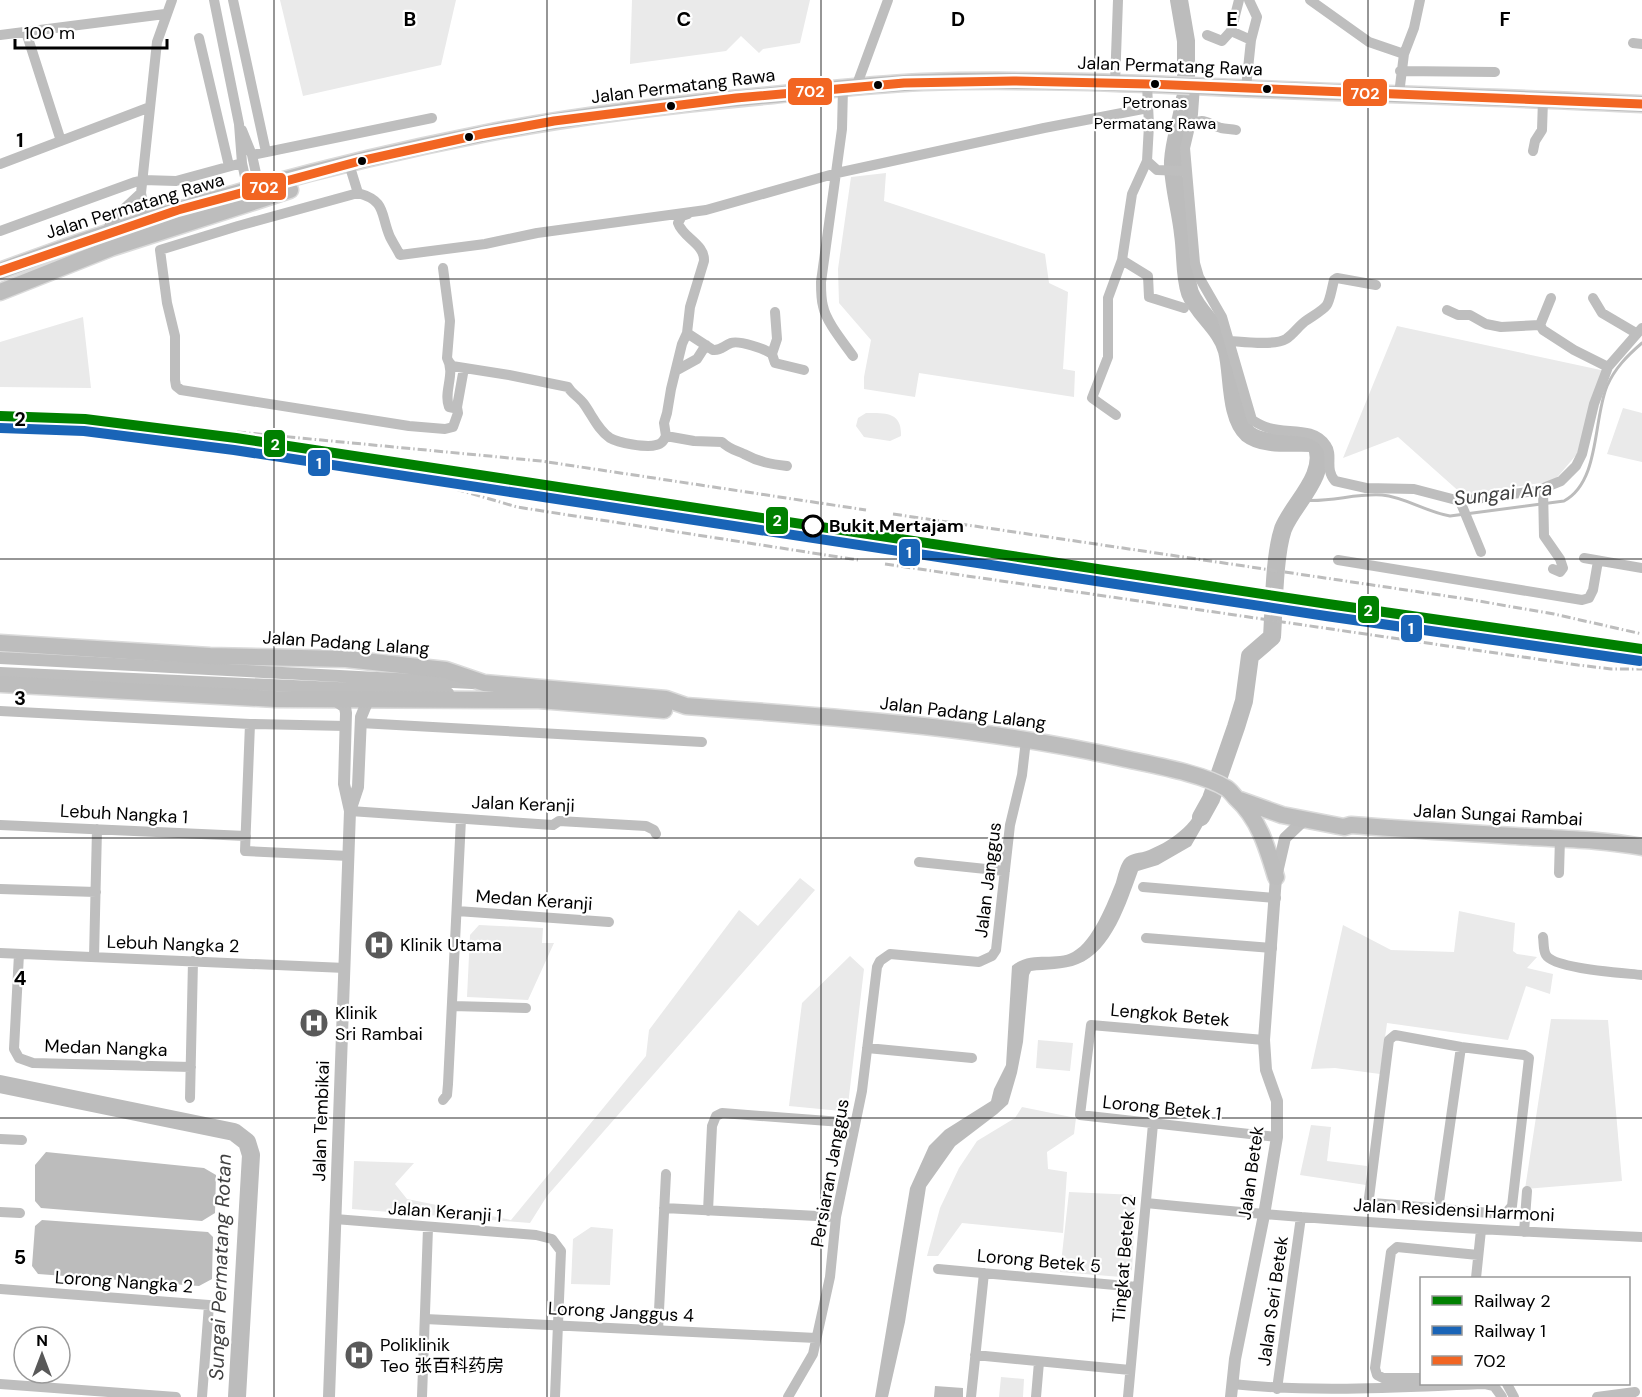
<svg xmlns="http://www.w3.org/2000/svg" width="1642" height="1397" font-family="'DM Sans','Noto Sans SC',sans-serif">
	<rect width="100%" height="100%" fill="#fff"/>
	<!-- green -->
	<path fill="#eaeaea" d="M280 0H456L441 65 303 96Z
		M632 0H810L800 43 763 49 759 53 741 36 726 51 630 64Z
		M886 173 884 201 1045 254 1049 283 1068 292 1063 369 1075 371 1074 397 919 373 915 397 864 389V377L871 340 839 303 838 269 851 177Z
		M83 317 91 388 0 387V342Z
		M1397 326 1610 372 1577 454 1554 481 1463 495 1398 437 1343 458Z
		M1623 408 1642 413V462L1607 454Z
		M866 413C886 413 902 412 901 436L890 441 864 437 856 426 858 418Z
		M800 878 815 890 547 1196 530 1223 352 1209 354 1161 414 1163 395 1184 407 1199 511 1220 646 1056 649 1030 739 910 758 926Z
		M1459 911 1515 923 1513 951 1517 954 1537 957 1527 968 1553 974 1550 994 1526 986 1508 1040 1387 1023 1380 1074 1335 1068 1311 1069 1343 925 1391 950 1454 952Z
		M479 925 543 928 542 943H554L528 1000 467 997 470 935Z
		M850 956 864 969 848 1105 841 1111 789 1106 802 1003Z
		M1551 1019 1608 1020 1622 1181 1525 1189Z
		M1038 1040 1073 1043 1070 1071 1036 1068Z
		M1022 1107 1076 1118 1074 1134 1047 1152 1048 1169 1067 1172 1063 1233 962 1223 938 1256H927L940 1208 959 1168 977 1141 1015 1118Z
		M1311 1125 1331 1127 1327 1161 1367 1166 1366 1185 1300 1175Z
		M1069 1192 1136 1195 1132 1270 1121 1277 1060 1272Z
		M591 1227 613 1229 610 1285 571 1284 573 1239Z
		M1001 1377 1024 1379 1023 1397H999Z"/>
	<!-- water -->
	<path fill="#bcbcbc" d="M1204 793 1218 799 1191 846 1158 865 1138 871C1126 903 1112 951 1078 964 1064 970 1045 969 1031 971L1029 975 1023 1042 1017 1073 1008 1104 997 1114 955 1146 926 1187 905 1322 888 1397H875L910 1188 929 1146 945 1130 991 1101 994 1089 1006 1065 1012 966C1031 950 1056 962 1073 952 1093 941 1108 902 1116 882 1118 875 1120 866 1124 860 1130 852 1140 854 1149 850 1175 839 1197 822 1204 793Z
		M46 1152 204 1168 216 1175 215 1213 202 1221 41 1208 35 1201V1165Z
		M42 1220 208 1232 213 1237 212 1279 199 1286 38 1274 32 1266 35 1226Z
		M935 1386 963 1388V1397H934Z"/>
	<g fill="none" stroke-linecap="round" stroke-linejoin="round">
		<!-- stream -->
		<path stroke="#bcbcbc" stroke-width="3" d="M1302 500C1329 503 1355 493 1382 495 1405 497 1426 512 1450 516L1564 501C1600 482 1593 420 1607 386 1615 368 1627 356 1642 343"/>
		<!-- river -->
		<path stroke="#bcbcbc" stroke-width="18" d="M1179 0 1186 41V76
			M1185 98C1182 119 1174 141 1173 161 1172 182 1181 212 1183 234 1186 253 1184 275 1190 293 1199 315 1221 328 1227 351 1233 374 1229 417 1248 434 1263 446 1292 442 1311 443L1316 445C1329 474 1292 505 1283 529 1274 556 1274 607 1272 637L1250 656 1244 701 1236 727 1211 799 1201 817
			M0 1084 234 1132 247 1142 251 1155 237 1397"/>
		<!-- primary casing -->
		<g stroke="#dbdbdb" stroke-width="19">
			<path id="primary" d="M0 271C156 212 319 166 482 134 578 115 675 104 773 95 823 90 873 84 923 82 1043 78 1163 85 1282 90 1402 95 1522 98 1642 104
				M0 292 111 248 290 190
				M0 643 210 656 346 659 446 670 484 683 666 699 686 706C834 717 981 726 1126 759 1153 765 1204 774 1226 788 1230 790 1232 794 1236 798 1259 819 1267 847 1276 877
				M0 684 276 699 539 700 664 710
				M1240 800 1282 815 1344 827 1351 825C1411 830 1471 833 1531 837 1569 839 1605 840 1642 847"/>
		</g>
		<!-- minor -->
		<path stroke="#bebebe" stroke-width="10" d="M214 0 239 124 242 163 248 191
			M233 0 266 152
			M1310 0 1369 42 1404 54
			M1231 31 1251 40
			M26 32 61 141
			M0 35 165 14
			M1207 35 1222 41 1231 31 1239 0
			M199 38 229 166
			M1633 43 1642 44
			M1400 71 1495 72
			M1115 84 1118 0
			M1147 85 1149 125 1147 161 1157 170 1183 171 1186 169
			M1195 86 1193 114 1185 148 1195 263 1199 277 1222 317 1252 420C1257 423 1263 427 1269 428 1288 434 1313 426 1326 445 1334 456 1324 468 1335 481L1366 488 1414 489 1460 501 1536 491 1561 481 1576 466 1582 454 1594 404 1608 367 1642 328
			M856 87 888 0
			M843 88 842 129 821 282C821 290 821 299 823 306 826 322 844 343 853 356
			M1246 88 1251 40 1257 17 1249 0
			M1399 94 1404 54 1414 28 1420 0
			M1190 127C1204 115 1207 124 1221 128 1226 129 1232 129 1236 130
			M242 130 252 155 259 187
			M1533 151 1535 141 1542 130 1543 100
			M252 155 432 118
			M0 164 150 107
			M349 164 358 193
			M146 220 141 193 157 42 172 0
			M0 231 135 182 143 180 176 181 242 163
			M107 233 111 221 141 193
			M1122 260 1148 276 1149 297 1184 308
			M443 268 450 321 447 358C456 374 443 391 449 407L454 408 457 407 464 368
			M1551 298 1540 325 1543 330 1574 350 1608 367
			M1593 298 1602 313 1636 333
			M1447 310 1458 315H1470L1486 324 1501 327 1540 325
			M775 312 777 339 772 354 775 363 804 370
			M687 333 713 350C721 351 723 346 731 343 739 340 765 349 772 354
			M1230 341C1244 342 1274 346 1286 339 1294 334 1299 325 1307 320 1331 304 1327 309 1334 280L1337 278 1376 285
			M450 363 452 366 509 375 568 387C572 394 579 397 584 404 592 415 598 430 610 438 618 443 647 448 656 445 662 444 664 440 666 436L664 423 667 413 671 389 682 344 687 333 690 307 704 261C705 244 683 238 678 223L682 216 688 214
			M677 370 697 359 706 345
			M457 407 458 413 453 427 445 429 409 426 181 390 176 386 175 380V336L167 303 160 250 238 226 358 193C387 201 380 214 390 237 393 243 397 249 400 255L485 244 537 233 706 210 837 173 1044 128 1148 108
			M1116 415 1092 398 1108 357V298L1122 260 1132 194 1147 161
			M666 436 694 441 722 442C729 449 735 450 744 454 759 462 770 464 787 466
			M1543 488 1544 536 1560 559 1563 568 1560 572 1553 569
			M1460 501 1481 552
			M1584 558 1642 568
			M1338 560 1582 600 1589 598 1593 590 1598 561
			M0 711 250 724 346 726
			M360 723 702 742
			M250 724 245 851 349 856
			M350 811 553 825 559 821 646 826 654 830 656 834
			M0 825 246 836
			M919 862 1005 871
			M1559 873 1560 838
			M1143 887 1276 898
			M0 889 96 892
			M457 911 609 922
			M1543 937C1544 943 1543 950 1546 955 1554 969 1625 973 1642 975
			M1146 938 1272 948
			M0 953 345 968
			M19 954 14 1049 19 1058 33 1063 191 1067
			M94 957 97 829
			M452 1006 526 1008
			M1395 1035 1461 1047 1524 1055 1529 1058 1512 1206 1507 1212 1502 1214 1373 1203 1369 1198 1389 1040Z
			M1264 1040 1091 1025 1080 1115 1277 1137
			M867 1048 972 1058
			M190 1098 193 961
			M443 1100 447 1095 448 1084 461 819
			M0 1139 22 1140
			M1146 1203C1311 1220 1476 1230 1642 1237
			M664 1208 836 1217
			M1438 1209 1461 1047
			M708 1211 712 1126 716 1116 722 1113 855 1123
			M0 1212 20 1213
			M335 1219 536 1235 552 1239 561 1251 555 1397
			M1524 1232 1527 1191
			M938 1269 1137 1287
			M1476 1278 1481 1230
			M0 1289 209 1305 202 1397
			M425 1319 816 1338
			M658 1330 666 1174
			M975 1355 1130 1370
			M1422 1378H1383L1377 1375 1375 1368 1391 1252 1397 1247 1478 1255
			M0 1384 176 1397
			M1232 1384C1316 1393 1401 1387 1485 1384L1494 1386 1502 1397
			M1507 1384 1514 1397
			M1277 1389 1301 1217
			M422 1397 428 1228
			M788 1397 813 1354 830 1277 836 1217 862 1091 877 967 880 961 890 954 979 962 992 956 996 950 1010 825 1022 775 1026 740
			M971 1397 984 1273
			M1036 1397 1039 1362
			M1128 1397 1153 1124
			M1597 1397 1635 1392"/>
		<!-- tertiary -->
		<path stroke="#bebebe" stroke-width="12" d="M0 658 472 683
			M0 673 448 693
			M350 811 358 787 361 717 368 700
			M329 1397 350 811 344 784 346 713 345 707 335 700
			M1231 1397 1235 1359 1264 1215 1277 1137V1101L1266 1070 1264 1040 1276 877 1285 838 1304 820"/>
		<!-- primary -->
		<use href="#primary" stroke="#bdbdbd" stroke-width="16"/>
		<!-- rail -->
		<path stroke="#bdbdbd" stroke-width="3" stroke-dasharray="9 3 1.5 3" stroke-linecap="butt" d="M237 432 541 461 866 510
			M253 442 414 477
			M408 475 517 507 858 560
			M485 491 573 505
			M893 514 1467 599 1554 614 1642 634
			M885 564 1578 665 1611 669H1642
			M1023 573 1565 653 1642 661"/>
		<!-- bus-1 casing -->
		<g stroke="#fff" stroke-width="14">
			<path id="bus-1" d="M0 271 178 210 360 161 482 134 554 121 736 98 904 83 1013 81 1148 84 1642 104"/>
		</g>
		<!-- bus-1 -->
		<use href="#bus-1" stroke="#f26522" stroke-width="9"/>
		<!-- rail-1 casing -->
		<g stroke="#fff" stroke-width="15">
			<path id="rail-1" d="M0 416 85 419 236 438 1328 604 1642 649"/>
		</g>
		<!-- rail-2 casing -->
		<g stroke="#fff" stroke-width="15">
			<path id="rail-2" d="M0 428 84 431 234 450 1326 616 1640 661"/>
		</g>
		<!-- rail-1 -->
		<use href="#rail-1" stroke="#008000" stroke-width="10"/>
		<!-- rail-2 -->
		<use href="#rail-2" stroke="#1964b7" stroke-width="10"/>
	</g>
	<!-- grid -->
	<path fill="none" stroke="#000" stroke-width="1.5" stroke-opacity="0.55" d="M274 0V1397M547 0V1397M821 0V1397M1095 0V1397M1368 0V1397M0 279H1642M0 559H1642M0 838H1642M0 1118H1642"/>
	<!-- icons -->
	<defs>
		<g id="hospital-disc" transform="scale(1.5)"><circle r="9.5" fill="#595959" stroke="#fff"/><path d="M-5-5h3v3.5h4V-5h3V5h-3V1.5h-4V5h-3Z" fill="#fff"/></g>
	</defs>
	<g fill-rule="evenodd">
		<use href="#hospital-disc" x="379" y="945"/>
		<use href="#hospital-disc" x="314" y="1023"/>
		<use href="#hospital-disc" x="359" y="1355"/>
	</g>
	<!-- markers -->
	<g fill="#000" stroke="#fff" stroke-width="2">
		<circle cx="1155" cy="84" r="5"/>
		<circle cx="878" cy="85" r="5"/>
		<circle cx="1267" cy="89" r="5"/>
		<circle cx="671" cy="106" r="5"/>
		<circle cx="469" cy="137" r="5"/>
		<circle cx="362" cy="161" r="5"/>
	</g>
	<circle fill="#fff" stroke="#000" stroke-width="3" cx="813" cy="526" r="10"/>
	<g text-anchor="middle" stroke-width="4.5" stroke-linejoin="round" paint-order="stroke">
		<!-- bus labels -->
		<g font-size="16" fill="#000" stroke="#fff">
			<text x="1155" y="108">Petronas<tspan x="1155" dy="21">Permatang Rawa</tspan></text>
		</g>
		<!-- street labels -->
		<g font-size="18" fill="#000" stroke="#fff">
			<text transform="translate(1170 66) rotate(2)" y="6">Jalan Permatang Rawa</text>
			<text transform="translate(683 86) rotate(-7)" y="6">Jalan Permatang Rawa</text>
			<text transform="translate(135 206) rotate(-17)" y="6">Jalan Permatang Rawa</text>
			<text transform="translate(346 643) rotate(4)" y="6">Jalan Padang Lalang</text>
			<text transform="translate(963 713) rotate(7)" y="6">Jalan Padang Lalang</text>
			<text transform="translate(523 804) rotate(2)" y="6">Jalan Keranji</text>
			<text transform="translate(124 814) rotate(3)" y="6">Lebuh Nangka 1</text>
			<text transform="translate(1498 815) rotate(3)" y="6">Jalan Sungai Rambai</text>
			<text transform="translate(988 880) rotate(-83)" y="6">Jalan Janggus</text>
			<text transform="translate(534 900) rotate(4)" y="6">Medan Keranji</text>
			<text transform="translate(173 944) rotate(2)" y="6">Lebuh Nangka 2</text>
			<text transform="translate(1170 1015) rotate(5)" y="6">Lengkok Betek</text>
			<text transform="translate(106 1048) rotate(2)" y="6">Medan Nangka</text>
			<text transform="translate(1162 1108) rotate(6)" y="6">Lorong Betek 1</text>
			<text transform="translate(321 1121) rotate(-88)" y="6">Jalan Tembikai</text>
			<text transform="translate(830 1173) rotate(-80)" y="6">Persiaran Janggus</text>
			<text transform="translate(1251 1173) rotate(-82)" y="6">Jalan Betek</text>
			<text transform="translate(1454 1210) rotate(3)" y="6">Jalan Residensi Harmoni</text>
			<text transform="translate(445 1212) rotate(4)" y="6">Jalan Keranji 1</text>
			<text transform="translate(1124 1259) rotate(-85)" y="6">Tingkat Betek 2</text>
			<text transform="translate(1039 1261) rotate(5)" y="6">Lorong Betek 5</text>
			<text transform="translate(124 1282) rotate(4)" y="6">Lorong Nangka 2</text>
			<text transform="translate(1273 1301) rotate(-82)" y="6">Jalan Seri Betek</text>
			<text transform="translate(621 1312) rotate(3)" y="6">Lorong Janggus 4</text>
		</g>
		<!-- stop labels -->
		<g font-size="18" font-weight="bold" fill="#000" stroke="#fff" text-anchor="start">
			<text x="829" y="532">Bukit Mertajam</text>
		</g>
		<!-- poi labels -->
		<g font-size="18" fill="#000" stroke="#fff" text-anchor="start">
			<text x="400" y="951">Klinik Utama</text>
			<text x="335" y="1019">Klinik<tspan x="335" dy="21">Sri Rambai</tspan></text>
			<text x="380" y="1351">Poliklinik<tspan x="380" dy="21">Teo 张百科药房</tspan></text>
		</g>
		<!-- water labels -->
		<g font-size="20" font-style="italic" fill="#414141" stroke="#fff">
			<text transform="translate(1503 493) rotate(-6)" y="7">Sungai Ara</text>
			<text transform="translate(220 1267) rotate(-88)" y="7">Sungai Permatang Rotan</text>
		</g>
	</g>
	<g font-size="20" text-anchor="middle" font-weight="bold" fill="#000" stroke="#fff" stroke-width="4.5" stroke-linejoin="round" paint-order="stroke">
		<text x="410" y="26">B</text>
		<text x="684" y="26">C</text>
		<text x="958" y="26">D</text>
		<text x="1232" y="26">E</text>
		<text x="1505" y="26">F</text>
		<text x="20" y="147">1</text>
		<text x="20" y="426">2</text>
		<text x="20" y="705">3</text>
		<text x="20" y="985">4</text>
		<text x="20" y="1264">5</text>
	</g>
	<g stroke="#fff" stroke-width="2">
		<rect x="787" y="77" width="46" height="29" rx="6" fill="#f26522"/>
		<rect x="1342" y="78" width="46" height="29" rx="6" fill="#f26522"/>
		<rect x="241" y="172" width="46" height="29" rx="6" fill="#f26522"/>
		<rect x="263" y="429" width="23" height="29" rx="6" fill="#008000"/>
		<rect x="307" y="449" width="24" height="28" rx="6" fill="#1964b7"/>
		<rect x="765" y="506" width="24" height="29" rx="6" fill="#008000"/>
		<rect x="898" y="538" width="23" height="29" rx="6" fill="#1964b7"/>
		<rect x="1357" y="595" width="23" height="29" rx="6" fill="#008000"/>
		<rect x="1400" y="614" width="23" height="29" rx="6" fill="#1964b7"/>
	</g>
	<g font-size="16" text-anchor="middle" font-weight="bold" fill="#fff">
		<text x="810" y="97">702</text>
		<text x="1365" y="99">702</text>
		<text x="264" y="193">702</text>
		<text x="275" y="450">2</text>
		<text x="319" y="469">1</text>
		<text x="777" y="526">2</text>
		<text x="909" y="558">1</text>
		<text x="1368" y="616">2</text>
		<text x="1411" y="634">1</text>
	</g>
	<!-- legend -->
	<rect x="1420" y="1277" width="210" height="108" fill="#ffffff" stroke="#999999" stroke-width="1.5"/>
	<rect x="1432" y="1296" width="30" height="9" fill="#008000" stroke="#999999" stroke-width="1.5"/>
	<text x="1474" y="1307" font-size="18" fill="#000000">Railway 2</text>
	<rect x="1432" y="1326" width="30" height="9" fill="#1964b7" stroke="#999999" stroke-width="1.5"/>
	<text x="1474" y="1337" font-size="18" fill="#000000">Railway 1</text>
	<rect x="1432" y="1356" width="30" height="9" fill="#f26522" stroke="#999999" stroke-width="1.5"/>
	<text x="1474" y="1367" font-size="18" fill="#000000">702</text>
	<!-- north arrow -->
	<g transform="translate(42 1355)"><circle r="28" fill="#ffffff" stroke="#999999" stroke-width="1.5"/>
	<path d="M0-4.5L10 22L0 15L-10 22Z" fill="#595959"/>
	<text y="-9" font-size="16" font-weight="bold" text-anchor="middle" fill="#000000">N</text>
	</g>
	<!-- scale -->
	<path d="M15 39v9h152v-9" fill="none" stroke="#000000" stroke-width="3"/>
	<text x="24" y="39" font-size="18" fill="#000000" stroke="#ffffff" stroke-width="4.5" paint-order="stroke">100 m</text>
</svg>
